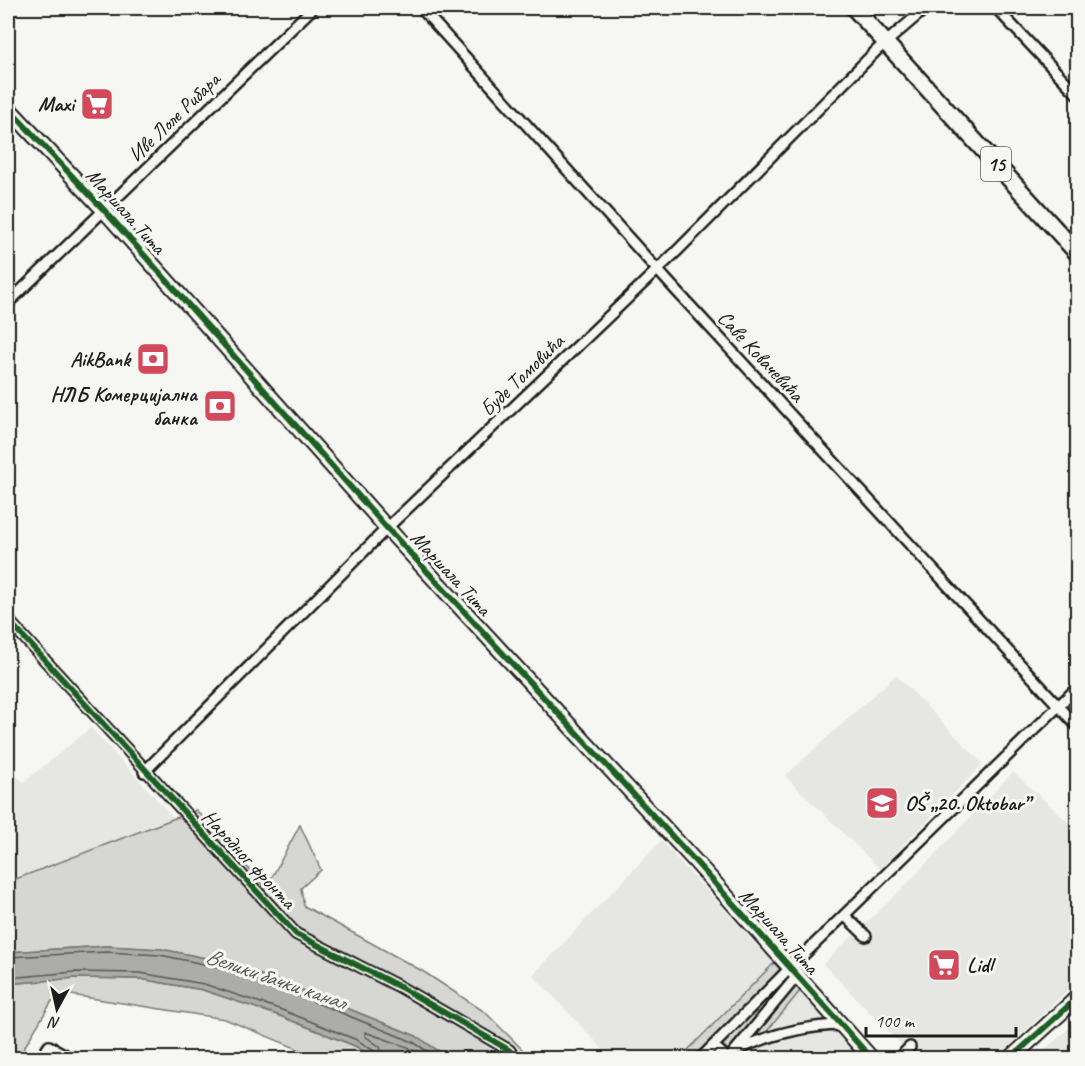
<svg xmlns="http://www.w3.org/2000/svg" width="1085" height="1066" font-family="Caveat,sans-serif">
	<rect width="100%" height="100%" fill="#f6f6f2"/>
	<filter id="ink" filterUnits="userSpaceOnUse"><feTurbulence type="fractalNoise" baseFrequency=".0167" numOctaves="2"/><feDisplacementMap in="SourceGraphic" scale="12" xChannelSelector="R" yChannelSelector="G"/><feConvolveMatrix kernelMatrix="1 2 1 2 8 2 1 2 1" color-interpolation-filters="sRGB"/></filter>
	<g filter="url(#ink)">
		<!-- built -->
		<path fill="#e6e6e2" d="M896 675 983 764 880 869 785 776Z
			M91 728 175 819 8 882V769L24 782Z
			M1013 772 1077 830V981L997 1058H914L823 964 904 887Z
			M661 841 774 963 680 1058H611L533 975Z
			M800 991 861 1058H745Z
			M1075 1024 1077 1026V1058H1034Z"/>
		<!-- green -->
		<path fill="#d6d6d2" stroke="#797977" stroke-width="1.5" d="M196 810 266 888 300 825 321 870 301 888 304 906 424 972 485 1012 531 1058H449L416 1036 287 984 220 961 161 949 107 946 8 952V882Z
			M774 963 800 991 745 1058H680Z
			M75 978 140 979 203 990 280 1016 355 1046 375 1058H320L225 1019 71 995 52 1001 18 1058H8V984Z"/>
		<!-- water -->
		<path fill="#acaca9" stroke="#727271" stroke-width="1.5" d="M107 946 161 949 220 961 287 984 416 1036 449 1058H375L355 1046 280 1016 203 990 140 979 75 978 8 984V952Z"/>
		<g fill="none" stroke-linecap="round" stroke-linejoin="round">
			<!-- shore -->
			<path stroke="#565654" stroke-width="1.5" d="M8 957 107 952 160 955 218 967 285 990 413 1042 438 1058
				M8 978 74 972 140 973 204 984 282 1010 357 1040 374 1051 377 1058
				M384 1058 380 1047 365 1036V1032L410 1048 425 1058"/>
			<!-- street casing -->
			<g stroke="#1c1c1c" stroke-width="14">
				<path id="street" d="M421 8 672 286 1078 727
					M996 8 1078 95
					M8 303 313 8
					M8 620 296 934 400 987 509 1050 515 1058
					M144 772 387 528 676 252 877 50 926 8
					M844 915 866 936
					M714 1046 727 1058
					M737 1050C771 1034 804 1026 841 1025
					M41 1058 49 1046 71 1058
					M701 1058 790 968 1078 687
					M729 1058 797 976
					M899 1058 910 1047"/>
			</g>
			<!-- secondary casing -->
			<g stroke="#1c1c1c" stroke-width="18">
				<path id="secondary" d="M8 108 104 210 387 528 695 861 871 1058
					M1011 1058 1076 999"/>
			</g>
			<!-- primary casing -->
			<g stroke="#1c1c1c" stroke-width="20">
				<path id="primary" d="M854 8 1078 254
					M1078 997 1076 999 1078 1001"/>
			</g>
			<!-- street -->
			<use href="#street" stroke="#f6f6f2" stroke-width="9"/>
			<!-- secondary -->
			<use href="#secondary" stroke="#f6f6f2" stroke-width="14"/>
			<!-- primary -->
			<use href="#primary" stroke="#f6f6f2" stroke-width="15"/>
			<!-- cycleway casing -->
			<g stroke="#f6f6f2" stroke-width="10">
				<path id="cycleway" d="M8 108 104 210 387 528 695 861 871 1058
					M8 620 296 934 400 987 509 1050 515 1058
					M1011 1058 1076 999"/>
			</g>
			<!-- cycleway -->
			<use href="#cycleway" stroke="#1b5e20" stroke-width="6"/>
		</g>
	</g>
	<!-- icons -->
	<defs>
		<g id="supermarket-square" transform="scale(1.725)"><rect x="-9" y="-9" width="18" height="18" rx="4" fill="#d1495b" stroke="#f6f6f2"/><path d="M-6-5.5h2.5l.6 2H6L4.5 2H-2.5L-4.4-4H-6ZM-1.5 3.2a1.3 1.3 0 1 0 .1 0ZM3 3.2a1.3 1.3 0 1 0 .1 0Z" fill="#fff"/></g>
		<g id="bank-square" transform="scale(1.725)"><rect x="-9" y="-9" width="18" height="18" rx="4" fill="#d1495b" stroke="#f6f6f2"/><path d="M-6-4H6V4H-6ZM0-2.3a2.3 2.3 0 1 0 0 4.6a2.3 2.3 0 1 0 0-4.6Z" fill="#fff"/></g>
		<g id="school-square" transform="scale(1.725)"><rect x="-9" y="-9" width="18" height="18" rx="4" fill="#d1495b" stroke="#f6f6f2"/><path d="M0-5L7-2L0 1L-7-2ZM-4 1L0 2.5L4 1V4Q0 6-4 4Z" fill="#fff"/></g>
	</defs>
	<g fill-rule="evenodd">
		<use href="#supermarket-square" x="97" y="104"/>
		<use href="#bank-square" x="153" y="359"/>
		<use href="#bank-square" x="220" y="406"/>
		<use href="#school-square" x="882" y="803"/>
		<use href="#supermarket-square" x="944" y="965"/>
	</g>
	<g text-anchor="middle" stroke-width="6" stroke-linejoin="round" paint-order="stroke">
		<!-- shield labels -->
		<rect fill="#f6f6f2" stroke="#5d5d5c" stroke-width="1.5" x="981" y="147" width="30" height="34" rx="4.5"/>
		<g font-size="20" font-weight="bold" fill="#1c1c1c">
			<text x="996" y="171">15</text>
		</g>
		<!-- poi labels -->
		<g font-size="21" font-weight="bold" fill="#1c1c1c" stroke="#f6f6f2" text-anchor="end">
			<text x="74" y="111">Maxi</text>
			<text x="130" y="366">AikBank</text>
			<text x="197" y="401">НЛБ Комерцијална<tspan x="197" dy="24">банка</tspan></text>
			<text x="905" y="810" text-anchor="start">OŠ „20. Oktobar”</text>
			<text x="967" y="972" text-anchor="start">Lidl</text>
		</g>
		<!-- street labels -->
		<g font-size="21" fill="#1c1c1c" stroke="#f6f6f2">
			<text transform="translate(174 117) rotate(-44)" y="7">Иве Лоле Рибара</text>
			<text transform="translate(126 211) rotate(48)" y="7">Маршала Тита</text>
			<text transform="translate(761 356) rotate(47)" y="7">Саве Ковачевића</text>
			<text transform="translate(522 375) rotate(-44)" y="7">Буде Томовића</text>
			<text transform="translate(451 573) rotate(47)" y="7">Маршала Тита</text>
			<text transform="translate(249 859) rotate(47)" y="7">Народног фронта</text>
			<text transform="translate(779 931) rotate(48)" y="7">Маршала Тита</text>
		</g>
		<!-- water labels -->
		<g font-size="22" font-style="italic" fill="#565654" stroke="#f6f6f2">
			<text transform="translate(276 978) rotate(19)" y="8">Велики бачки канал</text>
		</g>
	</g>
	<!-- margin -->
	<rect width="1085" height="1066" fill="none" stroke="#f6f6f2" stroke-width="30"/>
	<rect x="15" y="15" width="1055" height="1036" fill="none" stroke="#1c1c1c" stroke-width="2" filter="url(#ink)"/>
	<!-- north arrow -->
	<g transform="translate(57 1009) rotate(188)" stroke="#f6f6f2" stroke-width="4.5" paint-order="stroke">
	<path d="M0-4.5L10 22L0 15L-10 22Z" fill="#1c1c1c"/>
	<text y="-9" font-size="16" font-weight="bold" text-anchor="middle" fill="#1c1c1c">N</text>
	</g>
	<!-- scale -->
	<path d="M866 1027v9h150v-9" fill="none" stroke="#1c1c1c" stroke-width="3"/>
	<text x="875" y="1027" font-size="18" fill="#1c1c1c" stroke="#f6f6f2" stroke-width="4.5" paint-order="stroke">100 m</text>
</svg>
